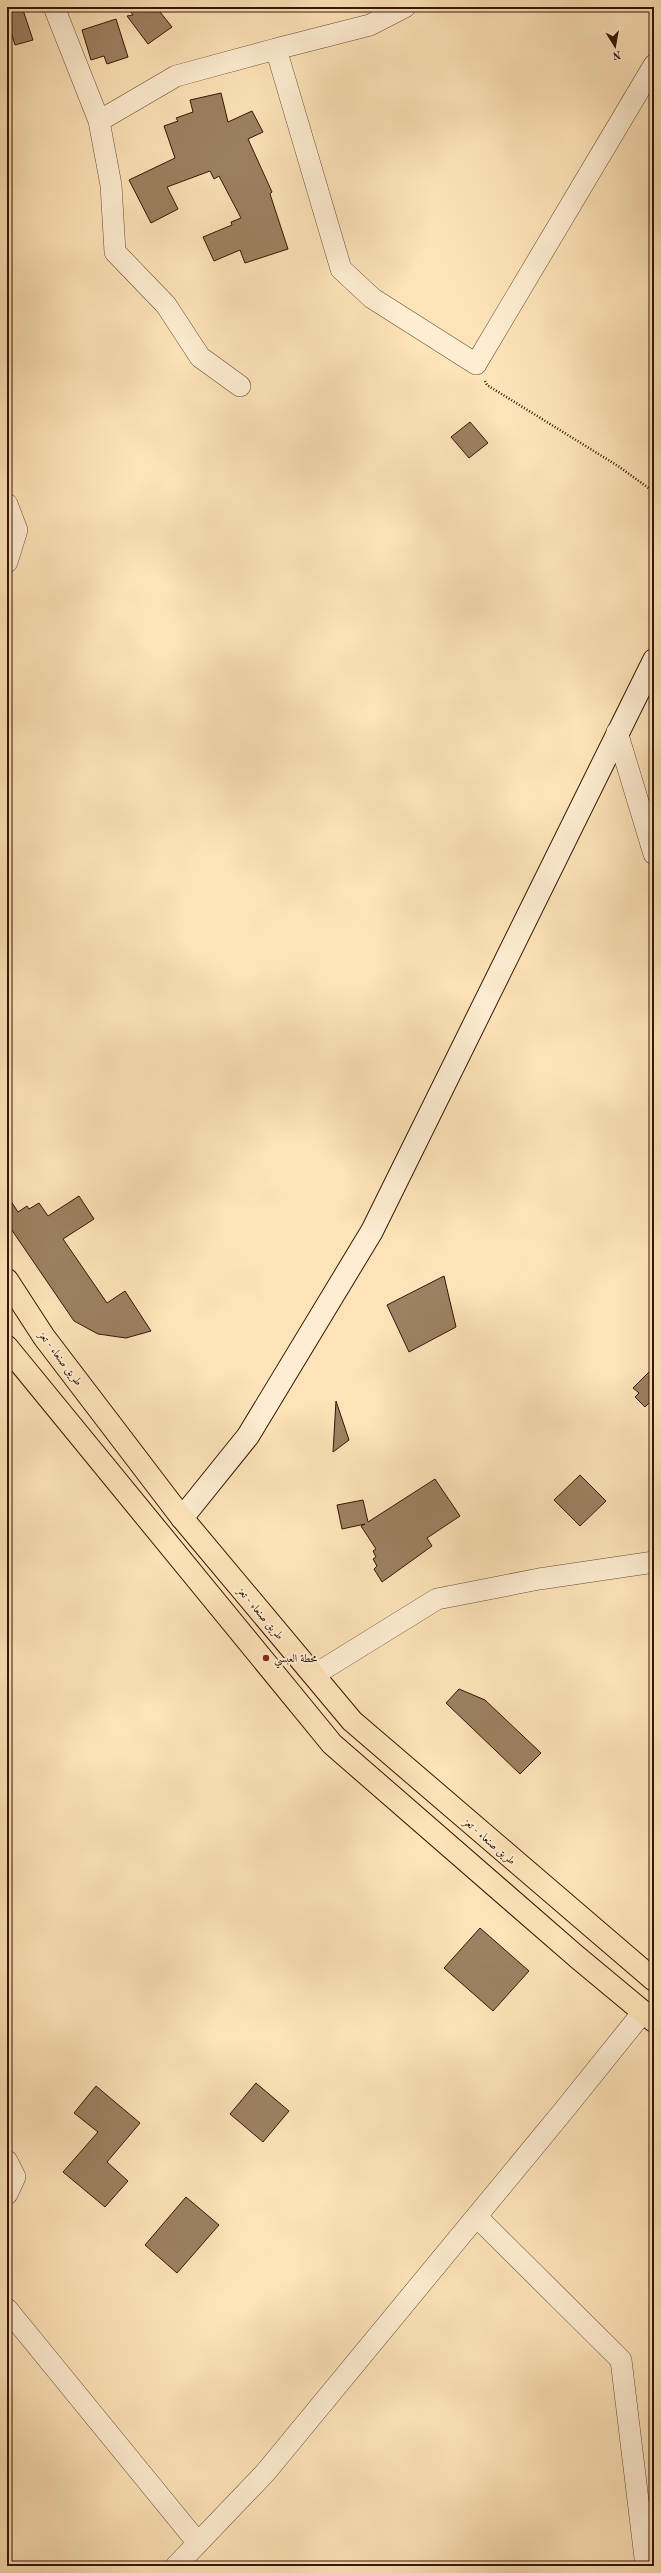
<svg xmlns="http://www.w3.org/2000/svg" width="661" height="2573" font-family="'Old Standard TT',Amiri,serif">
	<rect width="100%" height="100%" fill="#fde3b8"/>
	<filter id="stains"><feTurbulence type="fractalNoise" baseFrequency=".005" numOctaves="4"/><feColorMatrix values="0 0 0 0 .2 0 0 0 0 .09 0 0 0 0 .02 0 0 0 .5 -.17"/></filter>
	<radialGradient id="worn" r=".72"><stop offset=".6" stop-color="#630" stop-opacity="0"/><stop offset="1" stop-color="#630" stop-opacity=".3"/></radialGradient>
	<!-- building -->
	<path fill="#9d8162" stroke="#361604" d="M7 7H22L33 40 15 45 11 32 7 33Z
		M127 7H156L172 27 148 44 127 16 133 15Z
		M116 19 128 57 107 64 104 56 91 60 82 30Z
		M221 93 228 122 252 111 263 132 248 139 272 192 270 194 288 249 245 263 240 250 214 261 203 237 232 225 231 222 241 218 219 176 214 179 210 171 167 187 178 209 151 223 129 180 175 158 164 126 178 121 176 118 193 112 190 100Z
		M470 422 488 443 469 458 451 437Z
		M7 1195 18 1212 27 1206 29 1209 39 1203 48 1216 79 1196 94 1219 63 1239 107 1303 125 1291 151 1331 126 1338 98 1334 74 1321 7 1223Z
		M444 1276 456 1327 409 1352 387 1305Z
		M654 1367V1408L649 1403 645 1407 635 1397 639 1393 633 1388Z
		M336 1401 349 1440 333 1452Z
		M580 1475 606 1501 580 1526 554 1500Z
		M435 1479 460 1516 427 1538 432 1546 382 1582 374 1569 377 1566 373 1559 376 1557 373 1551 376 1549 361 1526 365 1524 342 1529 337 1505 363 1500 368 1522Z
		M459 1689 485 1700 541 1753 520 1774 446 1703Z
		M480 1928 529 1971 493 2011 444 1968Z
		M256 2083 289 2111 263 2142 230 2114Z
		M96 2086 140 2123 107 2162 128 2181 105 2207 63 2172 98 2132 74 2113Z
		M186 2197 219 2225 177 2273 145 2245Z"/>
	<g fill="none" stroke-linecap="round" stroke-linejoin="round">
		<!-- street casing -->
		<g stroke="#684931" stroke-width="22">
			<path id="street" d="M54 7 99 121 111 185 115 252 166 305 200 357 240 386
				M276 49 370 25 405 7
				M99 121 176 76 276 49 341 269 372 298 476 364 654 65
				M7 504 17 530 7 562
				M617 732 654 854
				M314 1675 437 1599 539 1579 654 1562
				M7 2161 15 2177 7 2194
				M477 2217 621 2360 646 2566
				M7 2309 198 2543
				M176 2566 265 2473 565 2109 643 2012"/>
		</g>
		<!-- secondary casing -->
		<g stroke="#361604" stroke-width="24">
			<path id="secondary" d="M182 1518 248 1436 372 1231 654 660"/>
		</g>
		<!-- highway casing -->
		<g stroke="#361604" stroke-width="24">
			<path id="highway" d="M7 1280 44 1337 182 1518 352 1721 654 1980
				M7 1347 332 1744 577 1957 654 2021"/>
		</g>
		<!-- path -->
		<path stroke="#361604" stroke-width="2.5" stroke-dasharray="1 2" stroke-linecap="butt" d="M485 381 487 385 618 466 654 492"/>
		<!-- street -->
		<use href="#street" stroke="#feedd1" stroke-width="21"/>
		<!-- secondary -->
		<use href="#secondary" stroke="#feedd1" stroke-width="22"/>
		<!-- highway -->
		<use href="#highway" stroke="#fde3b8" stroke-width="22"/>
	</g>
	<!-- markers -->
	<circle fill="#8f2418" stroke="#feedd1" stroke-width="1.5" cx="266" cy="1658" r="4"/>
	<g text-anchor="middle" stroke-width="4" stroke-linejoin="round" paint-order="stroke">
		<!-- street labels -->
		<g font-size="11" fill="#361604" stroke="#feedd1">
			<text transform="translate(61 1358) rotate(53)" y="4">طريق صنعاء - تعز</text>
			<text transform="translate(261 1613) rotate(50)" y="4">طريق صنعاء - تعز</text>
			<text transform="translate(490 1841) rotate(41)" y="4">طريق صنعاء - تعز</text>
		</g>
		<!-- poi labels -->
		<g font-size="11" fill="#361604" stroke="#feedd1" text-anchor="start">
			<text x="274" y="1662">محطة العبسي</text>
		</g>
	</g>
	<!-- margin -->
	<rect width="661" height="2573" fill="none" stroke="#fde3b8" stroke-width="24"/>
	<rect x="8" y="8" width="645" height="2557" fill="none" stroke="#361604" stroke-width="2"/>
	<rect x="12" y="12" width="637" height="2549" fill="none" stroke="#361604"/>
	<!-- north arrow -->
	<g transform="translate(615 46) rotate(169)" stroke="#feedd1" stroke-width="3" paint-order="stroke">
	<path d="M0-3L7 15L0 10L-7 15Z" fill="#361604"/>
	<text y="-6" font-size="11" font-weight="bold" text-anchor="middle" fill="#361604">N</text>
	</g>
	<rect width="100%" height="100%" filter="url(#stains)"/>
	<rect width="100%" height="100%" fill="url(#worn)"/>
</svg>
